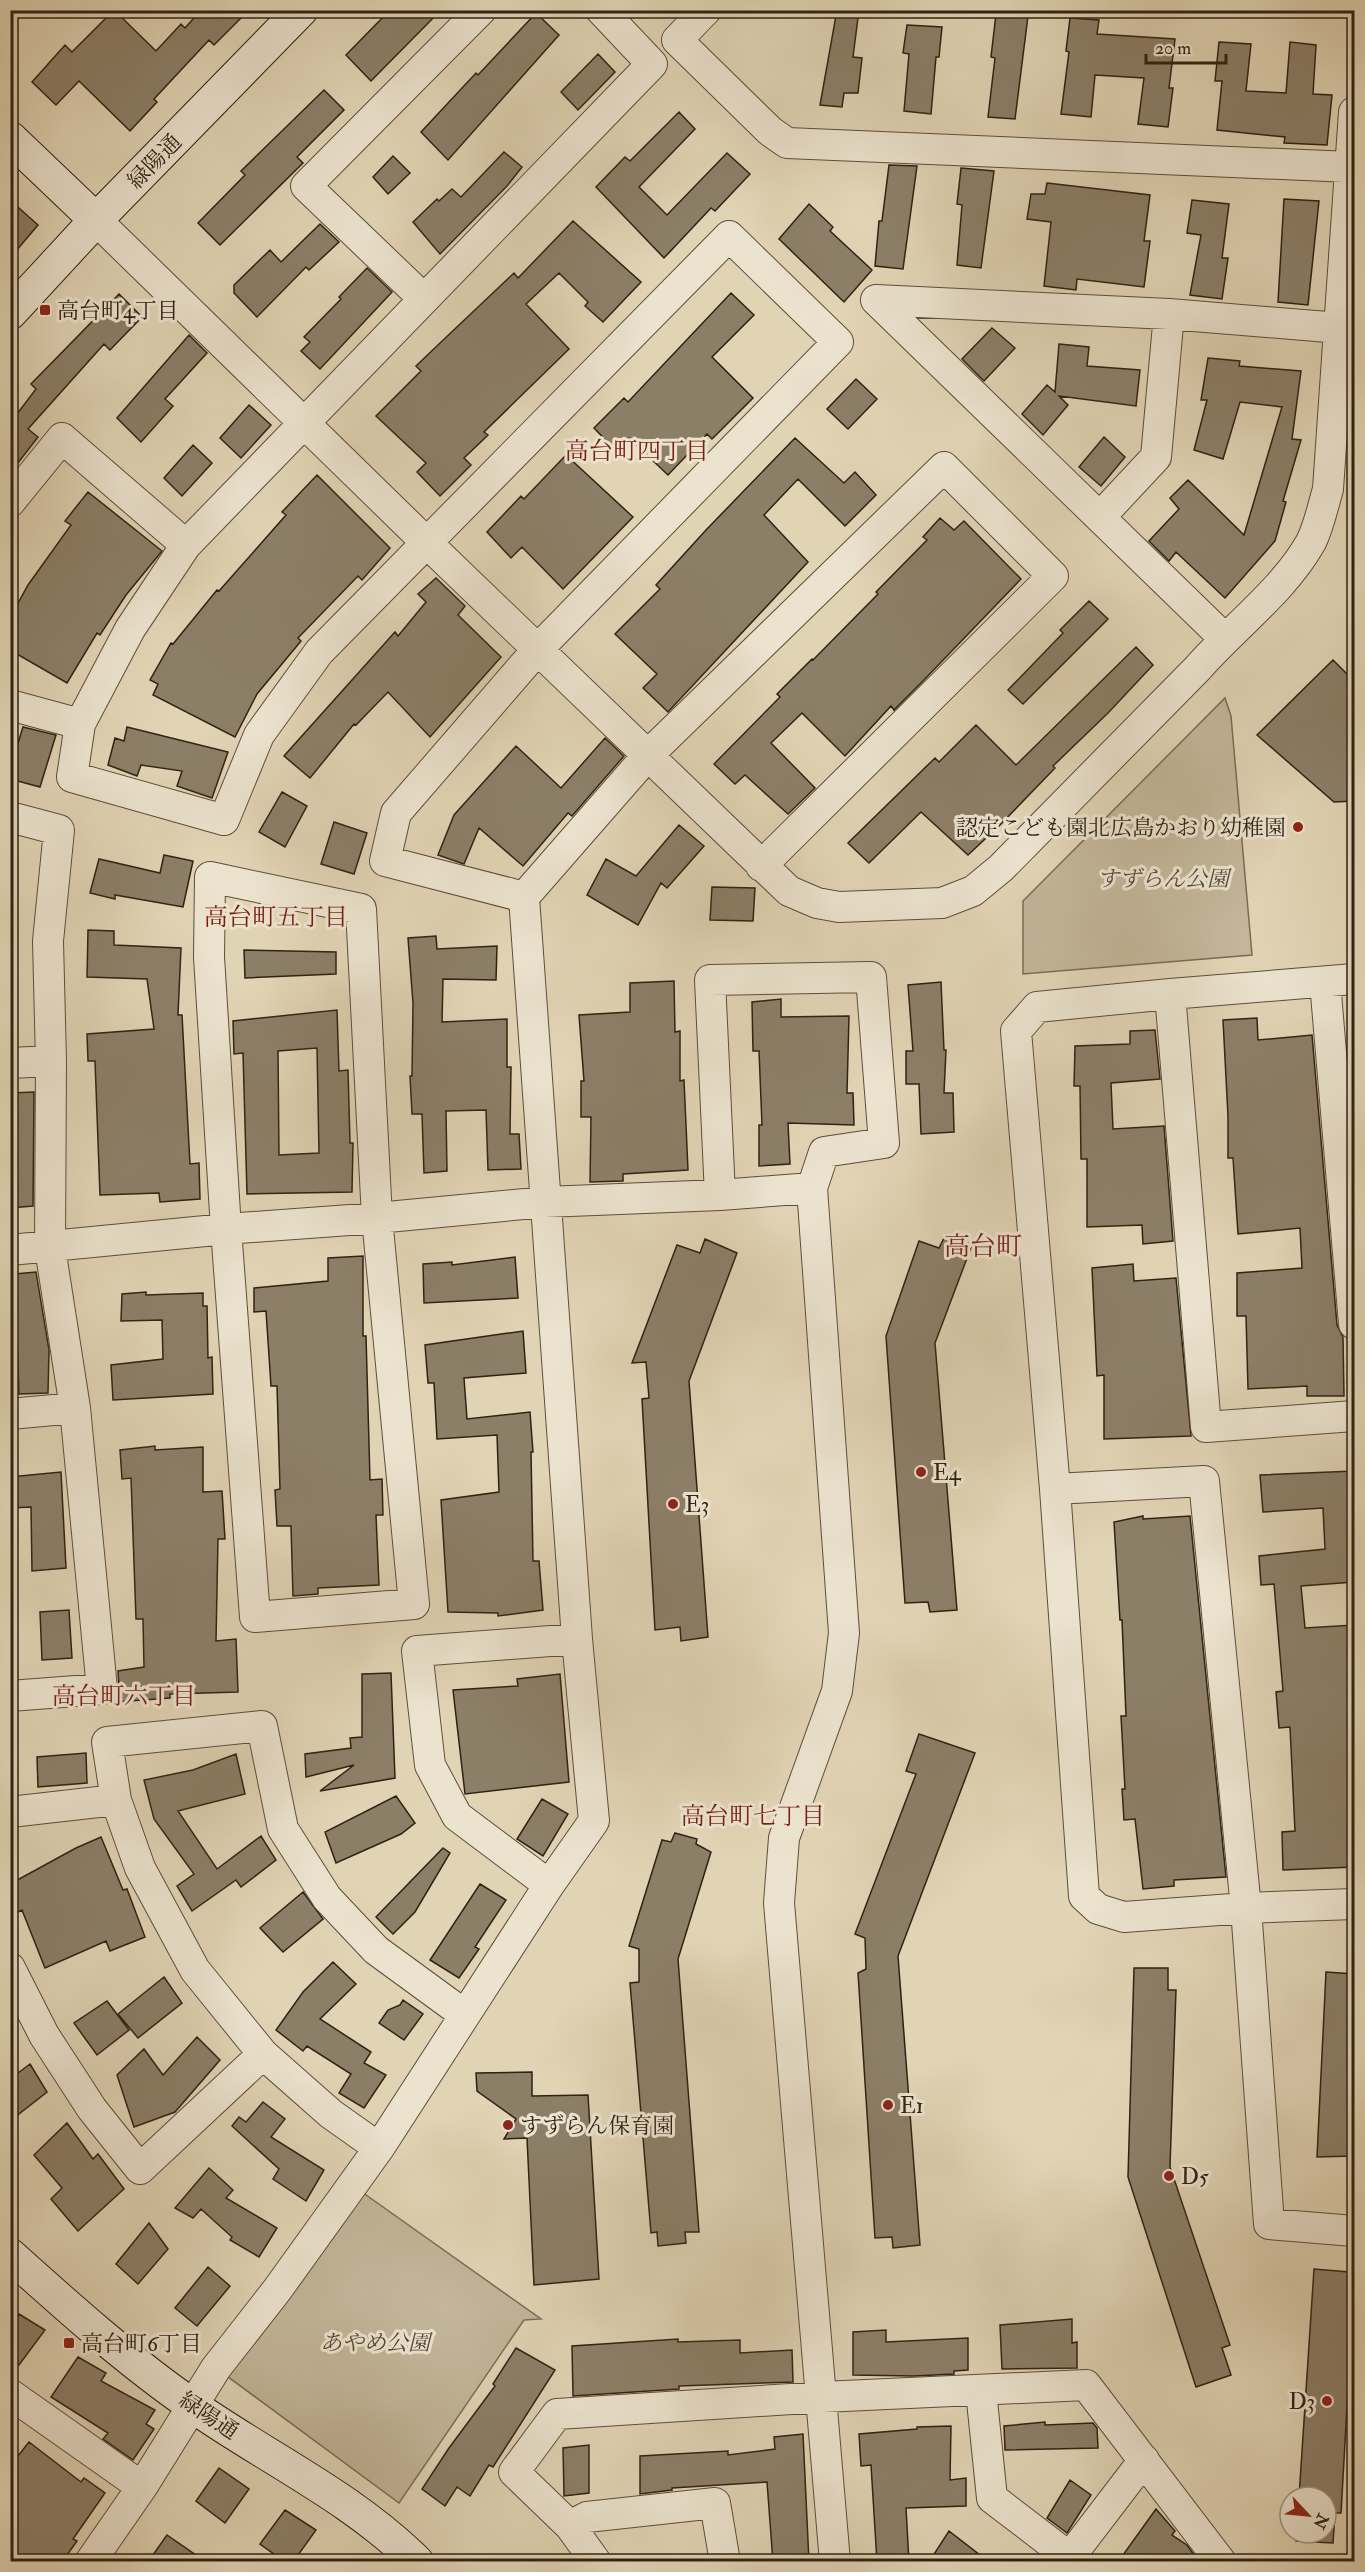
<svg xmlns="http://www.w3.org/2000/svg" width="1365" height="2572" font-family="'IM FELL Double Pica','Noto Serif JP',serif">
	<rect width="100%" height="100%" fill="#e1d4b5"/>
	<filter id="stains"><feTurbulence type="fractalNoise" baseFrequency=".00333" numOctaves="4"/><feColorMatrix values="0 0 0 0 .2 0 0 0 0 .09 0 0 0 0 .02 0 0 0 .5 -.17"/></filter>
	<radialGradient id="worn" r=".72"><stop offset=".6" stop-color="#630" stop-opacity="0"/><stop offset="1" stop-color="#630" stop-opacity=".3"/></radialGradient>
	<!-- green -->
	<path fill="#c3b69a" stroke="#796c57" stroke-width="1.5" d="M1225 698 1231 716 1252 955 1023 974V901Z
		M352 2185 541 2319 524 2320 399 2503 216 2368Z"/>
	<!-- building -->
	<path fill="#8c7f68" stroke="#2f2214" stroke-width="1.5" fill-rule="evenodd" d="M114 10 156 51 181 24 185 28 201 10H249L214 45 209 40 154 99 157 102 130 131 79 81 56 105 32 82 65 45 72 52Z
		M390 10H441L371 81 346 55Z
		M837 10H859L853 57 862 58 858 93H844L842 107 820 105Z
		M536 13 559 35 448 160 421 132 476 73 478 75Z
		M996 14 1028 16 1015 119 988 117 995 58 991 57Z
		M1070 18 1099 20 1097 34 1175 39 1169 88H1173L1168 127 1138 124 1144 78 1095 75 1091 117 1061 114 1069 52 1066 51Z
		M907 25 942 27 939 57H936L931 114 904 111 909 54 903 53Z
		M1219 42 1251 44 1246 91 1286 93 1290 42 1316 45 1313 94 1332 95 1327 145 1284 143 1285 137 1217 130 1222 81H1215Z
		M598 54 615 72 578 110 561 92Z
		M324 90 344 110 297 157 303 163 220 245 198 223 245 175 241 171Z
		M679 112 695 129 639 187 667 215 727 153 750 174 715 211 711 208 664 258 596 187 625 157 630 161Z
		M504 152 522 167 507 186 440 254 413 222 437 199 439 201 452 189 461 197Z
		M393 156 410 173 388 194 373 177Z
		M889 165 917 166 903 269 875 266 879 221H882Z
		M961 168 994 171 981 268 957 265 962 205 957 204Z
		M1047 183 1150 195 1144 241H1150L1144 287 1077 279 1076 290 1044 286 1051 222 1027 219 1031 194H1045Z
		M1284 199 1319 201 1308 305 1278 302Z
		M10 200 38 225 10 258Z
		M1192 200 1229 204 1222 258H1228L1222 299 1190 295 1201 235 1187 233Z
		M809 204 833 227 830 231 872 270 844 302 779 239Z
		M573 221 641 282 603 322 585 306 588 302 559 273 526 304 569 349 484 432 488 435 464 458 471 465 440 496 417 472 426 463 376 416 421 371 416 366 439 344 514 273 518 278Z
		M320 224 339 242 309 270 306 267 257 317 234 293V285L270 250 281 262Z
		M367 268 392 292 320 369 301 351 310 342 304 337 341 299 339 297Z
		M731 293 754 315 712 357 753 398 712 439 707 434 668 475 629 438 617 452 594 428 624 398 628 402Z
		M119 294 142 317 110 350 104 344 28 429 38 437 10 473V415L14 418 36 389 31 384Z
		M992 328 1015 348 984 381 962 359Z
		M189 335 207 353 165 399 173 406 141 442 117 418Z
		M1059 344 1089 347 1087 366 1140 370 1136 406 1059 396 1068 405 1043 435 1022 414 1047 385 1055 392Z
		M1208 358 1240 361 1239 366 1301 371 1292 439 1301 440 1283 501 1286 502 1275 541 1225 598 1176 552 1169 561 1149 541 1179 509 1170 498 1188 480 1244 535 1282 407 1240 402 1223 459 1194 450 1207 400H1201Z
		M856 379 877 399 848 429 827 409Z
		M249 405 271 425 241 458 220 438Z
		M1104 437 1125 457 1101 486 1079 467Z
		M795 438 844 483 855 472 876 495 845 526 798 479 764 515 808 562 668 712 643 688 657 674 615 634 660 589 656 585 706 530Z
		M193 445 212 463 182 496 164 478Z
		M566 455 633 517 563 589 522 547 511 558 487 532 521 496 524 499Z
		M317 475 390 548 362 580 358 576 298 638 301 641 257 694 235 737 153 695 158 684 150 680 171 643 173 644 217 590 219 591 286 515 282 512Z
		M88 492 162 551 126 595 100 635 97 633 67 683 10 650V618L28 585 71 525 65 521Z
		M940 518 954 530 964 521 1021 579 923 681 894 710 891 706 845 756 802 713 771 743 815 788 788 814 745 775 735 784 714 764 780 697 777 694 812 659 813 660 878 594 876 592 927 540 923 537Z
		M436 578 465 606 458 615 501 657 430 737 388 692 356 725 354 724 310 778 284 756 395 632 398 636 426 602 418 594Z
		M1089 601 1108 619 1023 704 1008 690 1063 633 1060 630Z
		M1136 647 1153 665 1108 713 1053 766 1055 768 1000 825 968 855 921 812 869 863 848 843 935 758 939 762 976 725 1016 765Z
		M1333 660 1354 681V801L1334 802 1257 735Z
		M23 727 56 735 40 787 10 779V769Z
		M127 727 228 752 212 798 177 786 182 771 141 765 137 776 108 765 115 738 124 741Z
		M605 738 624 756 572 816 568 813 523 866 479 828 464 864 438 855 454 815 516 746 561 788Z
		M282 792 307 806 285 847 259 832Z
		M334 822 367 833 354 874 321 864Z
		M679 825 704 846 667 888 661 883 638 925 587 895 606 859 636 876Z
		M164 855 193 861 183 907 115 895V899L90 893 99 859 160 873Z
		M712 887 755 888 753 921 710 920Z
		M88 930 114 931V945L181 948 178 1015H182L190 1164 199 1163 200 1199 160 1202 159 1193 100 1195 95 1061H88L87 1034 154 1029 147 979 87 977Z
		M436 936 437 949 497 946 496 980 443 979 442 1022 507 1019V1067H511L510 1134H519L521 1169 488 1170 486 1110 446 1111 447 1171 424 1173 422 1114H412L410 1076H412L413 1003 408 938Z
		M244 950 336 952V974L245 978Z
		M674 981 675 1032 680 1031V1081L684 1080 688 1170 623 1174V1181L590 1182 591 1117H581V1081H584L579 1015 630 1012V983Z
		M941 982 944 1050H946L944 1093H953L954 1132 921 1134 919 1084H906V1051H913L908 985Z
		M781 999V1017L849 1016 847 1093H853L854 1125 788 1123 790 1164 759 1166V1125H762L759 1051H753L752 1002Z
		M337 1010 339 1071 348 1070 350 1143H353L352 1192 247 1194 243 1053 234 1054 233 1021ZM317 1048 319 1153 279 1155 278 1051Z
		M1257 1018 1258 1040 1312 1035 1337 1325 1343 1337 1344 1396H1307V1386L1248 1389 1246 1316H1237V1273L1302 1268 1300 1228 1238 1234 1233 1158H1228V1116L1223 1020Z
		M1155 1030 1160 1079 1111 1083 1113 1129 1164 1126 1173 1241 1143 1244 1142 1225 1087 1227V1159H1081L1080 1086H1074L1075 1046 1130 1044V1031Z
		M34 1092 33 1206 10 1208V1093Z
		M946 1234 972 1245 935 1343 957 1610 930 1612 928 1602 905 1603 886 1336 919 1241 939 1248Z
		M705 1239 737 1253 689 1381 708 1637 681 1641 680 1627 655 1630 642 1399 649 1398 646 1362 632 1363 677 1245 700 1253Z
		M363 1256V1336H366L370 1480 382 1479 383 1515H376L379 1585 318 1588V1594L293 1596 291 1526H277L275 1490 280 1489 277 1386H271L266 1311 254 1312V1288L328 1281V1258Z
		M515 1257 518 1298 424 1303 423 1264 452 1262V1265Z
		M1133 1264 1134 1281 1176 1278 1191 1436 1104 1439V1375L1097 1376 1092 1268Z
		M36 1272 49 1350 48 1393 19 1394 15 1274Z
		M146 1292V1295L203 1293V1306H207L208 1358 212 1357 213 1394 113 1400 111 1365 163 1359 162 1320 121 1321 122 1294Z
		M523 1331 526 1373 464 1378 467 1419 530 1412 533 1452H531L533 1561H539L543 1610 498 1616V1613L448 1612 441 1500 499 1492 497 1435 437 1439 434 1383H428L425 1345Z
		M155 1446V1450L203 1447V1492L222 1491 225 1539H218L216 1641 236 1639 238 1692 170 1694V1698L116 1702 119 1687 118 1671 144 1667 143 1619H136L131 1478 122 1479 120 1450Z
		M1354 1471V1582L1301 1586 1305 1628 1354 1625V1867L1283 1870 1282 1832 1295 1831 1290 1727 1279 1728 1276 1692 1283 1691 1274 1584 1261 1585 1259 1556 1325 1549 1323 1508 1263 1512 1260 1475Z
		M61 1472 66 1568 32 1571 31 1507 10 1508V1477Z
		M1143 1516V1519L1190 1516 1226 1877 1174 1880V1886L1143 1889 1135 1819 1124 1820 1122 1789H1125L1121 1716H1126L1122 1620H1120L1114 1522Z
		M69 1610 72 1658 42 1660 40 1612Z
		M391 1673 395 1778 320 1791 354 1765 306 1777 305 1754 351 1748 350 1738 362 1737V1674Z
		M560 1674 569 1782 465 1794 453 1690 518 1686 517 1679Z
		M919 1734 975 1753 898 1956 920 2245 893 2248 892 2237 875 2238 858 1973 866 1969 865 1938 855 1934 916 1774 906 1771Z
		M86 1753 87 1783 38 1787 37 1757Z
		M236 1754 245 1794 178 1811 217 1869 261 1836 276 1860 241 1887 236 1880 192 1911 177 1886 194 1874 154 1819 144 1780 193 1770Z
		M396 1796 415 1823 401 1834 336 1863 325 1832Z
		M542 1799 568 1814 543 1856 517 1839Z
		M675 1833 697 1839 696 1844 711 1852 678 1959 699 2232H685L686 2243 658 2246 657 2232 651 2233 630 1983 639 1982V1949L629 1946 662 1840 671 1842Z
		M101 1837 123 1890 127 1889 145 1937 110 1951 106 1941 45 1968 22 1910 10 1916V1884L76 1848Z
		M443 1848 450 1853 415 1912 393 1934 376 1917Z
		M480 1884 506 1900 475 1947 479 1949 459 1978 430 1960Z
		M303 1892 323 1919 283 1952 260 1928Z
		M333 1962 356 1984 320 2019 371 2052 364 2063 386 2075 364 2108 339 2093 351 2074 307 2046 303 2051 276 2030 303 1992Z
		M1134 1968H1168V1990H1176L1170 2167 1230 2345 1222 2348 1231 2375 1196 2387 1128 2177Z
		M1326 1972 1354 1974V2127L1352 2156 1317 2157Z
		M164 1977 182 2003 138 2038 118 2014Z
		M403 2000 423 2014 404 2040 379 2023 388 2010 400 2005Z
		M107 2001 129 2030 97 2055 74 2023Z
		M197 2037 220 2060 175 2112 134 2127 117 2075 144 2049 163 2075Z
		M30 2064 47 2092 10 2121V2079Z
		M532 2072V2096L588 2095 599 2279 534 2285 527 2138 504 2139 516 2119 477 2091 476 2073Z
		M263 2102 285 2119 271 2137 324 2170 306 2201 273 2179 279 2169 232 2126 239 2117 246 2122Z
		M67 2123 93 2159 98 2154 124 2189 78 2231 51 2199 62 2188 34 2155Z
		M209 2168 233 2190 226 2198 277 2228 259 2257 230 2240 232 2237 201 2209 193 2218 175 2208Z
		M149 2223 168 2249 138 2284 116 2264Z
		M208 2267 230 2286 197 2326 175 2308Z
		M1314 2269 1349 2272V2283H1354L1341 2513H1335L1333 2543 1296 2541 1297 2533H1326V2497H1299Z
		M19 2314 45 2330 10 2377V2326Z
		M1072 2319V2343L1077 2342V2368L1002 2369 1000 2325Z
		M886 2330V2342L968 2338V2370L954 2371V2374L914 2376 853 2375V2332Z
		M678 2339V2342L740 2340V2353L792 2350 793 2382 679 2386V2389L573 2396 572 2346Z
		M516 2348 555 2370 493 2467 489 2465 470 2496 457 2487 445 2506 422 2489 449 2448 495 2386 493 2384Z
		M78 2357 106 2373 101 2381 155 2410 146 2424 154 2429 133 2460 103 2439 108 2433 51 2397Z
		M1045 2422V2425L1093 2423 1097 2428 1098 2448 1005 2450 1004 2426Z
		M951 2426 950 2480 966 2478V2506L906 2508 909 2562H877L871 2465 861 2466 859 2434 917 2429V2427Z
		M803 2434 809 2562H773L767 2482 672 2488V2490L640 2494V2456L728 2451V2455L775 2449 774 2437Z
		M29 2442 81 2482 84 2478 105 2493 73 2539 77 2541 62 2562H10V2466Z
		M589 2445V2493L564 2496 563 2448Z
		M219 2468 249 2489 225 2523 196 2501Z
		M1070 2480 1091 2495 1067 2533 1047 2518Z
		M1156 2509 1175 2531 1172 2535 1187 2545 1199 2562H1118Z
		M285 2510 316 2530 293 2562H285L260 2544Z
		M949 2531 989 2562H929Z
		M167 2535 206 2562H148Z"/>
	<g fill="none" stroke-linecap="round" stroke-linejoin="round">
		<!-- street casing -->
		<g stroke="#5c4e3c" stroke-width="32">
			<path id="street" d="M706 10 677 40 770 131 787 143 1350 167
				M96 220 428 544 789 891 817 903 839 907 942 903 973 891 1001 868 1198 668C1234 627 1284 590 1311 542 1319 526 1323 506 1328 489L1354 112
				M424 299 306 186 481 10
				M10 502 62 438 186 545
				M1100 517 1156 457 1169 314
				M1224 638 876 300 1169 314 1340 328
				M10 705 80 724
				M10 817 59 830 48 941 51 1061 50 1248 75 1408 102 1689 10 1696
				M210 877 361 909 377 1218 414 1604 255 1617 226 1229 209 957Z
				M524 897 385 861 396 813 537 650 838 342 729 236 319 652 259 735 224 820 72 777 80 724 130 629 186 545 652 64 601 10
				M1354 979 1170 994 1037 1007 1016 1031 1055 1489 1084 1896 1098 1909 1124 1917 1246 1908 1354 1904
				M1325 982 1354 1324
				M1170 994 1206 1427 1354 1416
				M10 1063 51 1061
				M720 1195 710 980 871 977 884 1143 824 1152 812 1188 844 1633 837 1691 784 1838 779 1903 835 2562
				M10 1250 226 1229 377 1218 545 1202 720 1195 812 1188
				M10 1414 75 1408
				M1055 1489 1204 1481 1246 1908 1269 2224 1354 2231
				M10 1812 116 1800
				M549 1885 457 1816 430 1765 417 1651 577 1639
				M10 1968 44 2035 92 2109 140 2169 263 2054
				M379 2148 331 2114 263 2054 195 1970 140 1868 116 1800 107 1742 262 1726 283 1829 327 1898 376 1950 465 2015
				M981 2391 992 2498 1069 2557
				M10 2394 142 2487
				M570 2526 587 2517 715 2503 725 2562
				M90 2562 142 2487 216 2368 277 2290 379 2148 549 1885 594 1821 577 1639 524 897 648 755 944 467 1053 576 761 866
				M596 2562 570 2526 514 2472 557 2414 822 2397 1086 2385 1221 2562
				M1066 2562 1144 2460"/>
		</g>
		<!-- secondary casing -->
		<g stroke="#2f2214" stroke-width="35">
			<path id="secondary" d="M10 138 96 220
				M10 313 96 220 301 10
				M10 2255C69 2308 128 2361 193 2406 267 2458 352 2497 417 2562"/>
		</g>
		<!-- street -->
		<use href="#street" stroke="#ece3cf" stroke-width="30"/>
		<!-- secondary -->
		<use href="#secondary" stroke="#ece3cf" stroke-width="33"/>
	</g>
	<!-- markers -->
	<g fill="#8f2418" stroke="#ece3cf" stroke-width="2">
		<rect x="39" y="304" width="12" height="12" rx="3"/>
		<circle cx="1298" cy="827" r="6"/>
		<circle cx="921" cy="1472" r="6"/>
		<circle cx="673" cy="1504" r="6"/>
		<circle cx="888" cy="2105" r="6"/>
		<circle cx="508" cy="2125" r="6"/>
		<circle cx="1169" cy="2176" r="6"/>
		<rect x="63" y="2337" width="12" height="12" rx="3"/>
		<circle cx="1327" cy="2401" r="6"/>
	</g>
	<g text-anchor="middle" stroke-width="6" stroke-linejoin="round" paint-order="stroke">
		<!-- street labels -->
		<g font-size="22" fill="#2f2214" stroke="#ece3cf">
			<text transform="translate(154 161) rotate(-46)" y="8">緑陽通</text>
			<text transform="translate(209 2415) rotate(34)" y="8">緑陽通</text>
		</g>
		<!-- poi labels -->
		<g font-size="22" fill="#2f2214" stroke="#ece3cf" text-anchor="start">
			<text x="57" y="318">高台町4丁目</text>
			<text x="1286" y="835" text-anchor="end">認定こども園北広島かおり幼稚園</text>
			<text x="933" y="1480">E4</text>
			<text x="685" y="1512">E3</text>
			<text x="900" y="2113">E1</text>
			<text x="520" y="2133">すずらん保育園</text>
			<text x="1181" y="2184">D5</text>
			<text x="81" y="2351">高台町6丁目</text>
			<text x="1315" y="2409" text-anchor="end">D3</text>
		</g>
		<!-- park labels -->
		<g font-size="22" font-style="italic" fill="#544736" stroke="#ece3cf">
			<text x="1163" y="886">すずらん公園</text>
			<text x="375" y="2350">あやめ公園</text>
		</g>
		<!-- neighbourhood labels -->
		<g font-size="24" fill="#7a1f14" stroke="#ece3cf">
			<text x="637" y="459">高台町四丁目</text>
			<text x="276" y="925">高台町五丁目</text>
			<text x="124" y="1704">高台町六丁目</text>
			<text x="753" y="1824">高台町七丁目</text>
		</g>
		<!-- quarter labels -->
		<g font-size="26" fill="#7a1f14" stroke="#ece3cf">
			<text x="983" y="1255">高台町</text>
		</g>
	</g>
	<!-- margin -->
	<rect width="1365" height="2572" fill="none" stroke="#e1d4b5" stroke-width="36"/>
	<rect x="12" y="12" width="1341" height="2548" fill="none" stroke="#2f2214" stroke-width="3"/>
	<rect x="18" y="18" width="1329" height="2536" fill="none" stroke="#2f2214" stroke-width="1.5"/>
	<!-- north arrow -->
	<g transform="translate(1308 2515) rotate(116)"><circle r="28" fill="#ece3cf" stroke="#a09684" stroke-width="1.5"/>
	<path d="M0-4.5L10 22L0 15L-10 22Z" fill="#8f2418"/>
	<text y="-9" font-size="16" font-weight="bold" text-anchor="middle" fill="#2f2214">N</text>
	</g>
	<!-- scale -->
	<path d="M1146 54v9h80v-9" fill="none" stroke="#2f2214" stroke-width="3"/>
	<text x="1155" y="54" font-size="18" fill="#2f2214" stroke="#ece3cf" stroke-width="4.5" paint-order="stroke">20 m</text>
	<rect width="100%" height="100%" filter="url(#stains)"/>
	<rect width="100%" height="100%" fill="url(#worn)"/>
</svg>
